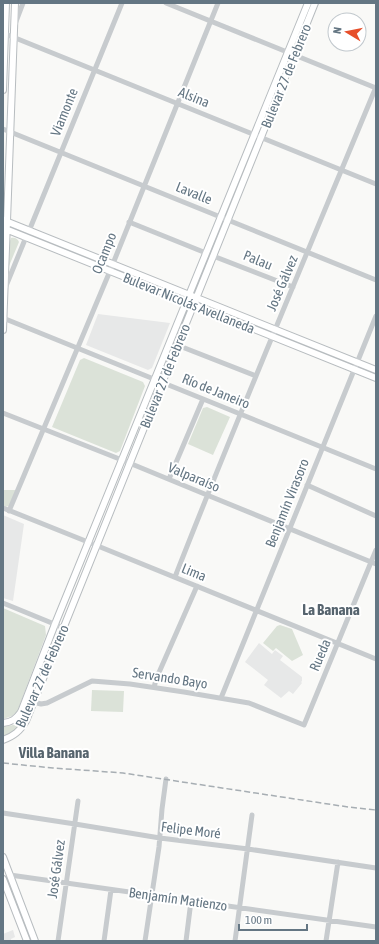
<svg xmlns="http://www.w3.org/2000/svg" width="379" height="944" font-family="'Asap Condensed',sans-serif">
	<rect width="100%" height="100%" fill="#f9f9f7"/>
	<!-- built -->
	<path fill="#e7e8e8" d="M98 314 170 323 152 368 148 370 86 345Z
		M3 515 24 524 13 601 3 598Z
		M259 643 272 654 275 650 283 656 280 660 302 677V681L301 682 302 683 293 694 289 691 281 698 264 685 268 680 245 662Z
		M13 930 15 937 11 939V941H3V934Z"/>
	<!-- green -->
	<path fill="#dbe2d8" d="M11 238C15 237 18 239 19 242L9 266 10 241Z
		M84 358 143 382 145 386 120 451 116 453 52 427 80 360Z
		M207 407 230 417 213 455 188 444 203 408Z
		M3 490H16L9 506 5 507 3 506Z
		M3 608 45 626 46 635 17 712 12 716 3 719Z
		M280 625 292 629 303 655 292 661 276 648 273 651 263 643 277 626Z
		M92 690 124 691 123 712 91 711Z
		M20 720 23 723 13 733 3 738V726C10 727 15 725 20 720Z"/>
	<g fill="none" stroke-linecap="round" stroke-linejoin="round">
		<!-- major casing -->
		<g stroke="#b8bdc0" stroke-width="8">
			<path id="major" d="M3 90 6 3
				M3 220 376 370
				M3 228 376 378
				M3 330 15 3
				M3 723C12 722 16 719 21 712L55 624 308 3
				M3 740C14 736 20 731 26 721L315 3
				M3 857 35 941
				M3 879 27 941"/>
		</g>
		<!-- minor -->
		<path stroke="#c7cbce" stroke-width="5" d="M166 3 376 88
			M15 24 23 3
			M3 33 376 184
			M3 129 376 280
			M129 222 206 253
			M29 231 122 3
			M213 256 293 287
			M6 286 26 237
			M3 318 376 469
			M177 345 256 376
			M3 413 122 460 207 495 376 564
			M169 479 203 399
			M307 485 376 516
			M3 508 88 542 376 659
			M9 511 110 271 218 3
			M175 577C239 413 308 251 376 87
			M3 603 64 628
			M154 687 157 677 197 586
			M221 698 376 316
			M33 702 41 704 47 703 92 681 130 684 184 692 249 703 304 725 376 550
			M3 813 75 824 160 838 248 849 376 868
			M10 875 376 927
			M58 941 78 801
			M104 941 111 890
			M145 941 159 847 162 809 166 779
			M186 941 191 901
			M235 941 252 815
			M326 941 338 862"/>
		<!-- major -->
		<use href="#major" stroke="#fff" stroke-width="6"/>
		<!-- rail -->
		<path stroke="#a7aeb3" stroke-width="1.5" stroke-dasharray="6 3" stroke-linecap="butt" d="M3 763 53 768 123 773 348 807 376 810"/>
	</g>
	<g text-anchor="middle" stroke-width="4" stroke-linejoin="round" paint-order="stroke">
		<!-- street labels -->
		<g font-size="14" fill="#647683" stroke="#fff">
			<text transform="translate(286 76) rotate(-68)" y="5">Bulevar 27 de Febrero</text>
			<text transform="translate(194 97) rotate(22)" y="5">Alsina</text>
			<text transform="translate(64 112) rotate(-68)" y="5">Viamonte</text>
			<text transform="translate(194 193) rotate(22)" y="5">Lavalle</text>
			<text transform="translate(104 253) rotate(-68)" y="5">Ocampo</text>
			<text transform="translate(258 260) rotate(22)" y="5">Palau</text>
			<text transform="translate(282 283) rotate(-67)" y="5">José Gálvez</text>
			<text transform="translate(189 303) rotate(22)" y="5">Bulevar Nicolás Avellaneda</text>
			<text transform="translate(165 376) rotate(-68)" y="5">Bulevar 27 de Febrero</text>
			<text transform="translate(216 391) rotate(22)" y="5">Río de Janeiro</text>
			<text transform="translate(194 477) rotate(23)" y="5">Valparaíso</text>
			<text transform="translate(287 503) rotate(-68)" y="5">Benjamín Virasoro</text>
			<text transform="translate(194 572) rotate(22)" y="5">Lima</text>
			<text transform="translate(320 655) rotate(-67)" y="5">Rueda</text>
			<text transform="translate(42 676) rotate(-66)" y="5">Bulevar 27 de Febrero</text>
			<text transform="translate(170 678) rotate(9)" y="5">Servando Bayo</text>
			<text transform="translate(191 830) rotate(7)" y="5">Felipe Moré</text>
			<text transform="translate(56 869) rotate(-82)" y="5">José Gálvez</text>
			<text transform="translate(178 899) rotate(8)" y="5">Benjamín Matienzo</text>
		</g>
		<!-- neighbourhood labels -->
		<g font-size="15" font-weight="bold" fill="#56646e" stroke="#fff">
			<text x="331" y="615">La Banana</text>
			<text x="54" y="758">Villa Banana</text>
		</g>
	</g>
	<!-- border -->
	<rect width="379" height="944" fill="none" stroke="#647683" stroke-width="8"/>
	<!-- north arrow -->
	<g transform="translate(347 32) rotate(280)"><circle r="19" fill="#ffffff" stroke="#c1c8cd"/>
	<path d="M0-3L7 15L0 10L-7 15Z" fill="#e74f2a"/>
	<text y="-6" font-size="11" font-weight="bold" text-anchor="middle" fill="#647683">N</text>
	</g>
	<!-- scale -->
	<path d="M239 924v6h68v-6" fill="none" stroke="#647683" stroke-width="2"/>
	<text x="245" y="924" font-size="12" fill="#647683" stroke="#ffffff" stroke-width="3" paint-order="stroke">100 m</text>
</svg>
